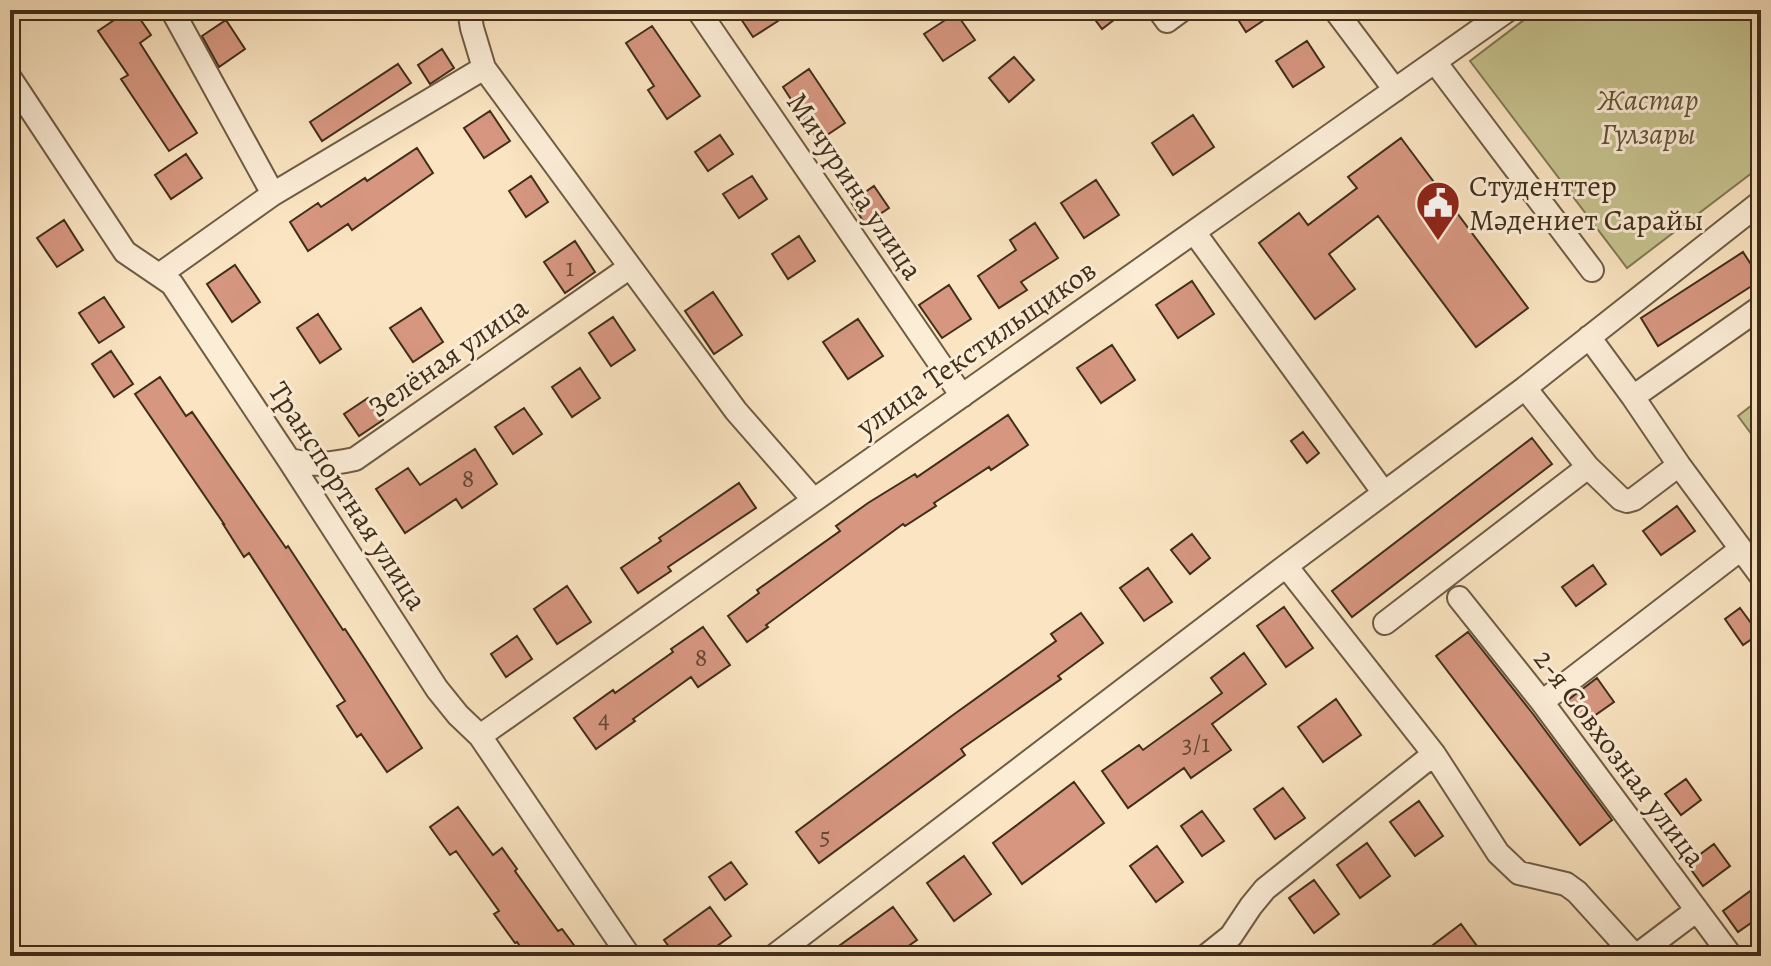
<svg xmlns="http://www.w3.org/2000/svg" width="1771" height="966" font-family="Alegreya,serif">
	<rect width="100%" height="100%" fill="#fae4c1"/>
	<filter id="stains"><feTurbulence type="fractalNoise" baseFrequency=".0025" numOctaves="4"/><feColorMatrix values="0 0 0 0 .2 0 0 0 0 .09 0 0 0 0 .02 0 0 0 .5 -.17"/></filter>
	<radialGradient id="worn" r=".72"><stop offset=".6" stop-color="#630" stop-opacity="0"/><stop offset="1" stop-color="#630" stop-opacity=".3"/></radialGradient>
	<!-- green -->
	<path fill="#c5c28e" stroke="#827854" stroke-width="2" d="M1537 10H1761V166L1627 268 1470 61Z
		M1761 398V447L1738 416Z"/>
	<!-- building -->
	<path fill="#d69680" stroke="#402e1a" stroke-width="2" d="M129 10H134L151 35 140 43 197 133 169 151 121 79 128 75 98 31Z
		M735 10H771L778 21 753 37Z
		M1088 10H1127L1102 29Z
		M1232 10H1279L1246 32Z
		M956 13 975 40 943 61 924 34Z
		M226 20 245 49 219 67 202 36Z
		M652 26 700 96 667 119 648 90 654 86 626 43Z
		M1307 41 1324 67 1293 87 1276 61Z
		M442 49 454 68 430 84 418 65Z
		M1014 57 1034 80 1009 102 989 78Z
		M398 64 411 83 322 141 310 122Z
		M809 69 845 123 818 141 783 87Z
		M490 111 510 141 484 158 464 128Z
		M1193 115 1214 147 1173 175 1152 143Z
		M720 135 733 154 708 171 695 152Z
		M1401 138 1528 308 1476 347 1378 216 1329 254 1355 289 1315 319 1259 243 1299 213 1308 225 1357 188 1348 177Z
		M417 148 433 173 352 230 348 224 308 251 290 222 318 203 321 207 365 178 367 181Z
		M186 154 202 178 171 199 155 175Z
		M531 176 548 202 526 217 509 191Z
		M752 176 767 199 739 218 723 194Z
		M1096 180 1119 215 1084 238 1061 203Z
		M874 186 889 208 865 224 851 202Z
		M64 220 83 250 57 267 37 238Z
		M1035 223 1058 258 1021 282 1027 290 999 308 978 276 1016 250 1010 240Z
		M799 236 815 261 788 279 772 254Z
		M575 241 595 272 565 293 544 262Z
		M1743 252 1761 280 1658 346 1641 318Z
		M235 265 260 302 232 322 207 284Z
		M1192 281 1214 314 1178 338 1156 305Z
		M949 285 971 319 942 338 919 305Z
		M713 292 742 335 714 354 685 311Z
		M104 297 124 327 99 343 79 313Z
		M421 308 443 342 413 362 390 328Z
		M318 314 341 349 320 363 297 328Z
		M613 317 635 350 611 366 589 333Z
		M858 319 883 356 848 379 823 342Z
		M1112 345 1135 380 1101 403 1077 368Z
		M111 351 133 384 114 397 92 364Z
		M580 368 600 398 572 417 552 387Z
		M160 377 186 416 192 412 286 548 288 546 343 630 345 629 366 661 422 748 387 772 361 734 357 737 337 706 345 701 249 553 244 557 223 524H224L135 394Z
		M368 398 383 420 359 436 344 414Z
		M524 408 542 434 513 454 495 427Z
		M1008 415 1028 445 991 470 989 467 934 503 936 506 905 526 903 524 766 625 768 627 747 642 728 616 759 593 757 590 840 531 836 526 868 503 915 474 917 477Z
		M1303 432 1319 453 1307 463 1291 441Z
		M1532 438 1552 464 1352 617 1332 591Z
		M475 449 497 484 462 508 456 499 405 533 376 489 408 468 420 485Z
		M739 483 756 508 668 567 671 571 638 593 621 568 661 541 659 538Z
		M1677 506 1695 531 1661 555 1643 531Z
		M1192 534 1210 558 1190 574 1171 550Z
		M1593 565 1606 584 1576 606 1562 587Z
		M1148 568 1172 602 1144 621 1120 588Z
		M567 586 591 622 557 644 534 609Z
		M1284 607 1313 648 1286 667 1257 626Z
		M1740 608 1759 634 1743 645 1725 619Z
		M1081 613 1103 643 1058 676 1061 679 961 749 965 755 819 863 796 832 953 715 1056 641 1051 634Z
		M703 627 730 665 698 687 691 677 633 719 635 721 596 749 574 718 613 690 615 693 673 652 671 649Z
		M1468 632 1533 714 1612 820 1580 845 1436 656Z
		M517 636 532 659 506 677 491 654Z
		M1244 653 1266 684 1212 724 1231 750 1191 778 1184 768 1128 808 1102 771 1139 745 1143 750 1222 693 1211 678Z
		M1597 678 1614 702 1584 723 1568 700Z
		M1336 699 1361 735 1323 762 1298 727Z
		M1686 779 1701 800 1681 815 1665 794Z
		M1074 782 1104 823 1022 884 993 843Z
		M1283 788 1305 818 1275 839 1254 809Z
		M1419 801 1443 836 1415 856 1390 822Z
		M458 807 493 855 502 848 517 869 515 871 558 931 562 929 582 956H527L517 942 515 943 494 914 499 911 456 851 450 855 430 827Z
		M1202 811 1224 841 1202 856 1181 826Z
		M1367 843 1390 876 1360 898 1337 865Z
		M1714 844 1730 866 1703 886 1687 864Z
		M1157 846 1183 882 1156 902 1130 866Z
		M964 856 991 894 954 921 927 883Z
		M731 862 747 884 725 900 709 877Z
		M1314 880 1339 914 1314 933 1289 898Z
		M1753 889 1761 901V916L1738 932 1723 911Z
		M710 907 731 936 703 956H676L664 940Z
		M893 907 917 940 894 956H825Z
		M1461 924 1477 946 1463 956H1441L1433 945Z"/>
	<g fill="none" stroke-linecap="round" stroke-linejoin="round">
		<!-- minor casing -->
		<g stroke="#6e5c44" stroke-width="26">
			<path id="minor" d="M172 10 273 194
				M469 10 472 28 484 68 736 411 812 498
				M698 10 962 396
				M1159 10 1167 21 1182 10
				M1335 10 1395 90
				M1435 62 1592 270
				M10 78 125 252 172 284 289 460 437 689 458 715 480 736 629 956
				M1194 232 1384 493
				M159 275 273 194 484 68
				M1589 337 1633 397 1679 465 1761 576
				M1633 397 1761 307
				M289 460C313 466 332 464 355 459L630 267
				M1588 467 1621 499 1627 501 1634 499 1679 465
				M1286 566 1434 754
				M1459 598 1542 702 1731 956
				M1385 623 1588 467 1525 388
				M1542 702 1741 549
				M480 736C821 492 1165 252 1508 10
				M774 956 1286 566 1525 388 1761 202
				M1206 956 1231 936 1251 906 1265 889 1434 754 1498 853 1519 873 1566 884 1577 892 1635 956
				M1636 956 1697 910"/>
		</g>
		<!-- minor -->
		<use href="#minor" stroke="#fcedd7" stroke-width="22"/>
	</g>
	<!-- icons -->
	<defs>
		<g id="civic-pin" transform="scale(2.3)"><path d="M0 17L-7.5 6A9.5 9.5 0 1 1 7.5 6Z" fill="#8f2418" stroke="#fcedd7"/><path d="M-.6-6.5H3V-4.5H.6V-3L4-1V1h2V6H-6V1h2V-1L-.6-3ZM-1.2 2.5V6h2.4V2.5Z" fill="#fff"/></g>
	</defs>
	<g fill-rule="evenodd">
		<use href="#civic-pin" x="1438" y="203"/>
	</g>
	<g text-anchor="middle" stroke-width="6" stroke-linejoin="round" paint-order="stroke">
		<!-- number labels -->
		<g font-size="26" fill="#664834">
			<text x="570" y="276">1</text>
			<text x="468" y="487">8</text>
			<text x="701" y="666">8</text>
			<text x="604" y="728">4</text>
			<text x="1196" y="752">3/1</text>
			<text x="825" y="844">5</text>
		</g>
		<!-- park labels -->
		<g font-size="30" font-style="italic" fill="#615337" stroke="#fcedd7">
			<text x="1648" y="110">Жастар<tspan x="1648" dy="34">Гүлзары</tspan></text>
		</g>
		<!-- street labels -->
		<g font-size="30" fill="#402e1a" stroke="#fcedd7">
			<text transform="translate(855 186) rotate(56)" y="10">Мичурина улица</text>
			<text transform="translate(976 348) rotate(-35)" y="10">улица Текстильщиков</text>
			<text transform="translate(448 357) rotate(-35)" y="10">Зелёная улица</text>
			<text transform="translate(348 496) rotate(57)" y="10">Транспортная улица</text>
			<text transform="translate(1620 758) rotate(53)" y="10">2-я Совхозная улица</text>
		</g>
		<!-- poi labels -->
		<g font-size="30" fill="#402e1a" stroke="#fcedd7" text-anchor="start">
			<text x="1469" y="196">Студенттер<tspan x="1469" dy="34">Мәдениет Сарайы</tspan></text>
		</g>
	</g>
	<!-- margin -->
	<rect width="1771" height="966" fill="none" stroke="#fae4c1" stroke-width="40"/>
	<rect x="12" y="12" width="1747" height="942" fill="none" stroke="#402e1a" stroke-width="4"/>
	<rect x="20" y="20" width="1731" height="926" fill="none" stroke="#402e1a" stroke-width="2"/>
	<rect width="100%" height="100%" filter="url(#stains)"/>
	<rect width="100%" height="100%" fill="url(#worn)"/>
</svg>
